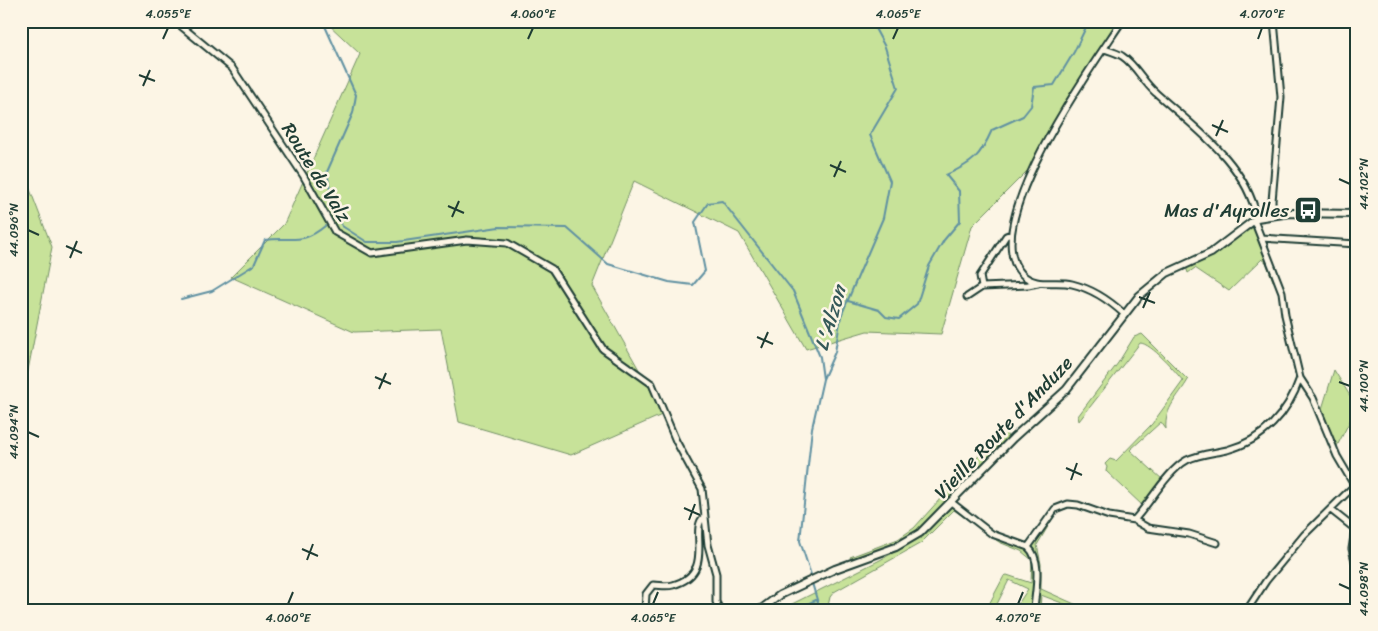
<svg xmlns="http://www.w3.org/2000/svg" width="1378" height="631" font-family="Sriracha,sans-serif">
	<rect width="100%" height="100%" fill="#fcf5e5"/>
	<filter id="ink" filterUnits="userSpaceOnUse"><feTurbulence type="fractalNoise" baseFrequency=".02" numOctaves="2"/><feDisplacementMap in="SourceGraphic" scale="10" xChannelSelector="R" yChannelSelector="G"/><feConvolveMatrix kernelMatrix="1 2 1 2 8 2 1 2 1" color-interpolation-filters="sRGB"/></filter>
	<g filter="url(#ink)">
		<!-- green -->
		<path fill="#c7e299" stroke="#739066" d="M325 21H1119L1032 166 972 226 941 334 867 331 806 349 739 233 634 181 592 286 664 414 571 455 459 422 441 329 354 332 231 277 284 224 360 54Z
			M21 166 52 247 23 396 21 395Z
			M1254 225 1275 280 1273 281 1266 262 1262 259 1229 291 1195 268 1188 273 1186 267 1205 260Z
			M1142 334 1188 380C1179 396 1164 408 1166 429L1161 422 1130 450 1163 480 1143 506 1106 471 1107 467 1105 464 1110 459 1116 461 1152 424 1183 381C1176 372 1151 343 1140 343L1079 421 1078 416 1118 363 1134 337Z
			M1334 370 1357 407 1336 448 1322 409Z
			M1002 430 1006 432 1008 438 920 529 876 552 851 559 850 557 898 539 914 528Z
			M954 504 992 534 1028 547 1049 516 1053 518 1037 545 1041 564V589L1088 610H1080L1041 595 1040 610H1014L1028 589 1009 580 994 610H986L1004 576 1007 575 1031 583 1032 560 1021 551 999 542 954 510 921 543 834 592 830 597 828 606 830 610H780L880 560 919 538Z"/>
		<g fill="none" stroke-linecap="round" stroke-linejoin="round">
			<!-- stream -->
			<path stroke="#6091a2" stroke-width="2" d="M320 21 325 26 356 95 353 113 327 172 333 206 342 226 367 242H397L499 227 567 228 608 264 669 282 693 285 705 271 695 222 708 203 722 201 793 291 820 357 823 379
				M181 299 212 291 254 265 265 240C292 236 301 246 325 226
				M848 301 879 310 886 317 899 319 917 304 929 266 944 240 960 221 959 191 946 175C973 163 980 157 992 130L1023 116 1031 106 1034 87 1054 85 1074 52 1089 21
				M812 578 800 541 812 428 823 379 835 352 841 316 883 218 890 181 870 135 898 88 885 47 871 21
				M812 583 820 610
				M794 610 816 600"/>
			<!-- minor casing -->
			<g stroke="#1f3d34" stroke-width="9">
				<path id="minor" d="M175 21 232 68 303 175 335 232 372 253 467 240 507 243 552 269 603 349 652 384 676 441 702 489 708 545 716 574V602L720 610
					M1122 21C1094 64 975 227 1022 274 1035 288 1056 280 1072 284 1093 289 1109 300 1124 314
					M1104 49C1110 51 1117 53 1122 56 1136 65 1143 82 1156 93 1195 128 1246 163 1257 218
					M1273 215 1272 201 1281 97 1274 21
					M1254 220 1282 292 1285 315 1300 378 1313 398 1337 456 1354 485
					M1261 238 1357 244
					M982 287 980 276 1006 236 1011 234
					M967 297 982 287 1028 285 1038 283
					M951 502 992 534 1028 547 1055 509 1068 504 1078 505 1109 516 1134 520 1148 528 1189 534 1217 543
					M1331 510 1355 529 1352 549 1357 569
					M1134 520C1150 503 1167 471 1187 460 1199 454 1214 453 1227 450 1264 440 1288 413 1300 378
					M1028 547C1043 561 1035 591 1034 610
					M645 610 646 594 653 585C660 585 666 587 673 585 717 573 688 529 704 517
					M1247 610 1266 581 1304 535 1357 483"/>
			</g>
			<!-- tertiary casing -->
			<g stroke="#1f3d34" stroke-width="10">
				<path id="tertiary" d="M760 610 780 595 835 569 896 547 920 533 1013 438 1066 390 1139 296 1167 273 1211 253 1257 218 1290 213 1357 214"/>
			</g>
			<!-- minor -->
			<use href="#minor" stroke="#fcf5e5" stroke-width="5"/>
			<!-- tertiary -->
			<use href="#tertiary" stroke="#fcf5e5" stroke-width="6"/>
		</g>
	</g>
	<!-- ticks -->
	<path fill="none" stroke="#1f3d34" stroke-width="2" d="M163 39 168 28M528 39 533 28M893 39 898 28M1258 39 1262 28M139 75 155 81M143 86 150 70M1212 125 1228 132M1216 136 1223 120M830 165 846 172M834 177 841 161M1339 179 1350 184M448 206 464 213M452 217 459 201M28 230 39 235M66 246 82 253M70 258 77 241M1139 297 1155 303M1143 308 1150 292M757 337 773 344M761 348 768 332M375 377 391 384M1339 382 1350 386M379 389 386 373M28 432 39 437M1066 468 1082 475M1071 480 1077 463M684 508 700 515M689 520 695 504M302 549 318 556M307 560 313 544M1339 584 1350 589M288 604 293 592M653 604 658 592M1018 604 1023 592"/>
	<!-- icons -->
	<defs>
		<g id="bus-square" transform="scale(1.4375)"><rect x="-9" y="-9" width="18" height="18" rx="4" fill="#1f3d34" stroke="#fcf5e5"/><path d="M-5-6H5V4H4V6H2V4H-2V6H-4V4H-5ZM-3.5-4V0h7V-4ZM-3.5 1.2v1.5H-2V1.2ZM2 1.2v1.5H3.5V1.2Z" fill="#fff"/></g>
	</defs>
	<g fill-rule="evenodd">
		<use href="#bus-square" x="1308" y="210"/>
	</g>
	<g text-anchor="middle" stroke-width="5" stroke-linejoin="round" paint-order="stroke">
		<!-- street labels -->
		<g font-size="19" fill="#1f3d34" stroke="#fcf5e5">
			<text transform="translate(317 172) rotate(58)" y="7">Route de Valz</text>
			<text transform="translate(1003 427) rotate(-46)" y="7">Vieille Route d'Anduze</text>
		</g>
		<!-- poi labels -->
		<g font-size="19" fill="#1f3d34" stroke="#fcf5e5" text-anchor="end">
			<text x="1289" y="217">Mas d'Ayrolles</text>
		</g>
		<!-- water labels -->
		<g font-size="20" font-style="italic" fill="#355959" stroke="#fcf5e5">
			<text transform="translate(830 318) rotate(-73)" y="7">L'Alzon</text>
		</g>
	</g>
	<!-- margin -->
	<rect width="1378" height="631" fill="none" stroke="#fcf5e5" stroke-width="55"/>
	<rect x="28" y="28" width="1322" height="576" fill="none" stroke="#1f3d34" stroke-width="2"/>
	<g font-size="12" text-anchor="middle" fill="#1f3d34">
		<text x="168" y="18">4.055°E</text>
		<text x="533" y="18">4.060°E</text>
		<text x="898" y="18">4.065°E</text>
		<text x="1262" y="18">4.070°E</text>
		<text transform="translate(1364 184) rotate(-90)" y="4">44.102°N</text>
		<text transform="translate(14 230) rotate(-90)" y="4">44.096°N</text>
		<text transform="translate(1364 386) rotate(-90)" y="4">44.100°N</text>
		<text transform="translate(14 432) rotate(-90)" y="4">44.094°N</text>
		<text transform="translate(1364 589) rotate(-90)" y="4">44.098°N</text>
		<text x="288" y="622">4.060°E</text>
		<text x="653" y="622">4.065°E</text>
		<text x="1018" y="622">4.070°E</text>
	</g>
</svg>
